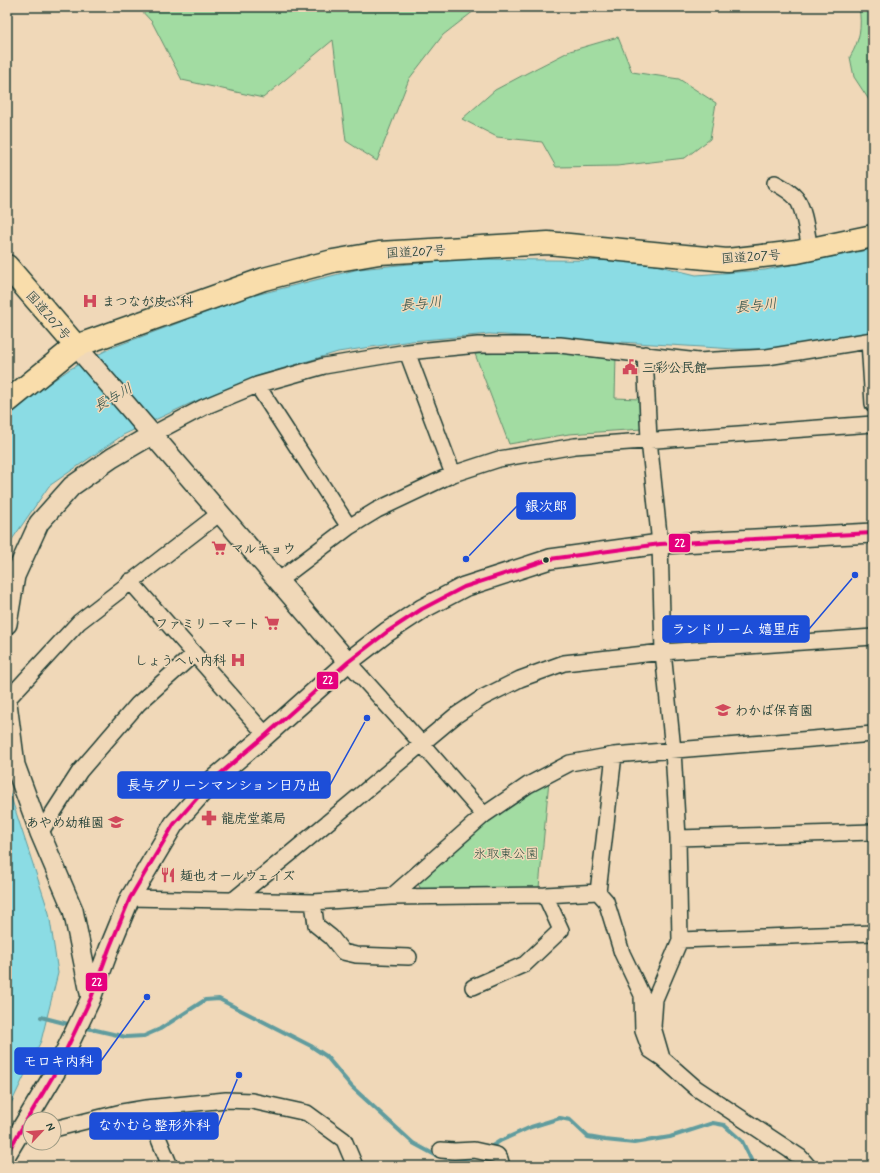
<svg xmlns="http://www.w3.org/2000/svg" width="880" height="1173" font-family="Mynerve,'Klee One',sans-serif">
	<rect width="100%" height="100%" fill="#f0d8b8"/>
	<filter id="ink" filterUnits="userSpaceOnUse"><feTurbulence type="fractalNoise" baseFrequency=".025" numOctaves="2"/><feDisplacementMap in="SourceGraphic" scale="8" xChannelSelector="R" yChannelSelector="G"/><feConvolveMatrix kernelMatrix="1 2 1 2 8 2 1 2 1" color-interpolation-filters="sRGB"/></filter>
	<g filter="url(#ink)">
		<!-- green -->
		<path fill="#a2dca2" stroke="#608c6b" d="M138 7H479L443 35 409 79 377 161 346 141 333 40 263 98 182 80 152 22Z
			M859 7H873V106L854 77 850 57C860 40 862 27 859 7Z
			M618 37 632 72 679 79 716 103 710 139 685 158 617 166 556 167 542 142 497 137 462 119 495 90 527 73 570 51Z
			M550 352 616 355 615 398 640 399 642 429 569 434 509 444 475 354Z
			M549 780 539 888 422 891 417 882C460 846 501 808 549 780Z"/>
		<!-- water -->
		<path fill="#8bdce4" stroke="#609c9e" d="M873 249V335L786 349H735L489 334 411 341 338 352 261 375 189 404 123 435 49 486 11 541 7 559V417L19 404 70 369 111 348 248 297 359 269 460 259 639 261 696 275 765 270Z
			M7 785 49 913 58 973 41 1041 7 1112Z"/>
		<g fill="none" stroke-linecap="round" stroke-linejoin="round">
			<!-- stream -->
			<path stroke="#609c9e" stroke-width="4" d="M41 1017 68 1024
				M87 1028 126 1037 144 1036 160 1029 205 1000 219 999 311 1046 326 1056 352 1087 413 1143 437 1156 459 1160 475 1157
				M489 1148 500 1141 531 1127 560 1118 570 1120 588 1137 605 1140 634 1143 670 1137 713 1123 724 1125 742 1141 754 1166"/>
			<!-- minor casing -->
			<g stroke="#1f3d34" stroke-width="18">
				<path id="minor" d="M775 183C782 187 790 191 796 198 805 209 807 235 810 250
					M869 341 873 404
					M407 352 453 474
					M645 354 649 440 660 544 663 652 673 750 678 838 680 940 655 999 653 1027 662 1058
					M257 385 349 527
					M153 434 204 407 257 385 324 366 407 352 478 345H560L698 361 767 357 873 340
					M130 581 266 735
					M278 581 349 527 377 510 453 474 499 459 575 446 873 424
					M348 662 421 743 484 815
					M7 700 79 622 220 513
					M614 755 598 892 606 901 622 953 642 995 643 1031 650 1050 662 1058 696 1088 800 1157 808 1166
					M40 833 80 771 138 704 194 654
					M678 838 873 832
					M391 897 484 815 528 785 570 763 614 755 873 734
					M130 898 313 902 391 897 545 895 598 892
					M232 901 291 853 455 716 482 698 520 679 564 663 663 652 873 637
					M313 902 316 925 331 937 343 952 356 955 409 957
					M680 940 873 933
					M473 987 525 964 561 930 545 895
					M146 1108 170 1166
					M54 1129 122 1112 146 1108 226 1100 252 1101 307 1113 344 1140 355 1166
					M441 1150 454 1151 474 1150 497 1155 500 1159 502 1166"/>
			</g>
			<!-- tertiary casing -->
			<g stroke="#1f3d34" stroke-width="22">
				<path id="tertiary" d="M76 346 348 662
					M7 624 15 576 39 523 72 486 112 458 153 434
					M7 703 15 765 40 833 73 910 91 998
					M7 1153 56 1071 91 998 109 949 130 898 174 824 214 779 266 735 348 662 387 632 422 609 464 587 550 559 660 544 873 533"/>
			</g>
			<!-- primary casing -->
			<g stroke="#1f3d34" stroke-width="25">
				<path id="primary" d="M7 402 76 346"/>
			</g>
			<!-- trunk casing -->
			<g stroke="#1f3d34" stroke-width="25">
				<path id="trunk" d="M7 266 76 346 264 279 333 261 379 253 548 243 727 260 797 252 873 236"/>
			</g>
			<!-- minor -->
			<use href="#minor" stroke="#f0d8b8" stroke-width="15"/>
			<!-- tertiary -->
			<use href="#tertiary" stroke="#f0d8b8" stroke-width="19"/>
			<!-- primary -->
			<use href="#primary" stroke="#f9ddab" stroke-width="22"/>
			<!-- trunk -->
			<use href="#trunk" stroke="#f9ddab" stroke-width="22"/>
			<!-- bus-1 casing -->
			<g stroke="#f0d8b8" stroke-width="7">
				<path id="bus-1" d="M7 1153 56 1071 91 998 109 949 130 898 174 824 214 779 266 735 348 662 387 632 422 609 464 587 550 559 660 544 873 533"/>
			</g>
			<!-- bus-1 -->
			<use href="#bus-1" stroke="#e5007d" stroke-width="4"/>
		</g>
	</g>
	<!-- icons -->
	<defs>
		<g id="hospital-bare" transform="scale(1.2)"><path d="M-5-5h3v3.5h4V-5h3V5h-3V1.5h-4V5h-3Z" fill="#d1495b" stroke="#f0d8b8" stroke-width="2.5" paint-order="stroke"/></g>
		<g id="civic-bare" transform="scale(1.2)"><path d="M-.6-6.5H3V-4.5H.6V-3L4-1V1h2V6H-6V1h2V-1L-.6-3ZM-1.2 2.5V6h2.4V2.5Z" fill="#d1495b" stroke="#f0d8b8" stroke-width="2.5" paint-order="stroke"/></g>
		<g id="supermarket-bare" transform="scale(1.2)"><path d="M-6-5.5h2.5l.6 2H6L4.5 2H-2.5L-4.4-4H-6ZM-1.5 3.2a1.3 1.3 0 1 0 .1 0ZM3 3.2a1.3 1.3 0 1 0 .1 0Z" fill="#d1495b" stroke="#f0d8b8" stroke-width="2.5" paint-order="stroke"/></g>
		<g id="school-bare" transform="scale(1.2)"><path d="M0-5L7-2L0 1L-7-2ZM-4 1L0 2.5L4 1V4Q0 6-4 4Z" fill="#d1495b" stroke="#f0d8b8" stroke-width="2.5" paint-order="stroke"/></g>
		<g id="pharmacy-bare" transform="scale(1.2)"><path d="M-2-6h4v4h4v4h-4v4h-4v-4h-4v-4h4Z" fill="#d1495b" stroke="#f0d8b8" stroke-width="2.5" paint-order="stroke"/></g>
		<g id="restaurant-bare" transform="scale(1.2)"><path d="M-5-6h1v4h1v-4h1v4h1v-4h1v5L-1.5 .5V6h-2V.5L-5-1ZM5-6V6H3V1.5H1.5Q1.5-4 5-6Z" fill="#d1495b" stroke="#f0d8b8" stroke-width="2.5" paint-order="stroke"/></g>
	</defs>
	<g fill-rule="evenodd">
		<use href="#hospital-bare" x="90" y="301"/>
		<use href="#civic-bare" x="630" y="367"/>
		<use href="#supermarket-bare" x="219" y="548"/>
		<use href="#supermarket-bare" x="272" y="623"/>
		<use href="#hospital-bare" x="238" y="660"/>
		<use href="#school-bare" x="723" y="710"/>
		<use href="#pharmacy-bare" x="209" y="818"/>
		<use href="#school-bare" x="116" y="822"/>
		<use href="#restaurant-bare" x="168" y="875"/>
	</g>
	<!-- markers -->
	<circle fill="#1f3d34" stroke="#f0d8b8" stroke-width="1.5" cx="546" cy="560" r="3.5"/>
	<g text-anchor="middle" stroke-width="3" stroke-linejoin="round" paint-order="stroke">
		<!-- street labels -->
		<g font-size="13" fill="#1f3d34" stroke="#f0d8b8">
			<text transform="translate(416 251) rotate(-3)" y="5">国道207号</text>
			<text transform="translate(751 256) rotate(-4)" y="5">国道207号</text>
			<text transform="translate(49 315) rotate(49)" y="5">国道207号</text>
		</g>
		<!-- poi labels -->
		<g font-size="13" font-weight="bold" fill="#1f3d34" stroke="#f0d8b8" text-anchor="start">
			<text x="102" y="306">まつなが皮ふ科</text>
			<text x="642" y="372">三彩公民館</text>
			<text x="231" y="553">マルキョウ</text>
			<text x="260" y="628" text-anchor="end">ファミリーマート</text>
			<text x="226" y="665" text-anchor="end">しょうへい内科</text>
			<text x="735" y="715">わかば保育園</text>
			<text x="221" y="823">龍虎堂薬局</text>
			<text x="104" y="827" text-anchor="end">あやめ幼稚園</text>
			<text x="180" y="880">麺也オールウェイズ</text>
		</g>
		<!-- park labels -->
		<g font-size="13" fill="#2c4d3f" stroke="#f0d8b8">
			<text x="506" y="858">氷取東公園</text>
		</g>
		<!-- water labels -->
		<g font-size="14" font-style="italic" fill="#2a4d46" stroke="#f0d8b8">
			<text transform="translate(421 303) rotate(-6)" y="5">長与川</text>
			<text transform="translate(756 305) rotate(-6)" y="5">長与川</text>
			<text transform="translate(113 397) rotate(-30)" y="5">長与川</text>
		</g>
	</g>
	<!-- callouts -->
	<path fill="none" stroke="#1d4ed8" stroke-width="1.5" d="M466 559L517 506M855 575L809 629M367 718L330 785M147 997L101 1061M239 1075L218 1126"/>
	<g fill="#1d4ed8" stroke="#f0d8b8" stroke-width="1.5">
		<circle cx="466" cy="559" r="4"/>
		<circle cx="855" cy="575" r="4"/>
		<circle cx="367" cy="718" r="4"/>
		<circle cx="147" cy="997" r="4"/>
		<circle cx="239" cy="1075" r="4"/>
	</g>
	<g fill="#1d4ed8" stroke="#1d4ed8" stroke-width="1.5">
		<rect x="517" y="493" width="58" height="26" rx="4"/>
		<rect x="663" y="616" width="146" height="26" rx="4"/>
		<rect x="118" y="772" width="212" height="26" rx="4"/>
		<rect x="15" y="1048" width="86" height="26" rx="4"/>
		<rect x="90" y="1113" width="128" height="26" rx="4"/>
	</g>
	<g font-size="14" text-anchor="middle" font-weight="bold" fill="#fff">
		<text x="546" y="511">銀次郎</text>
		<text x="736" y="634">ランドリーム 嬉里店</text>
		<text x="224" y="790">長与グリーンマンション日乃出</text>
		<text x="58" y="1066">モロキ内科</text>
		<text x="154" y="1130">なかむら整形外科</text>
	</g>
	<g stroke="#f0d8b8" stroke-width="1.5">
		<rect x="668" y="533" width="23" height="20" rx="4" fill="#e5007d"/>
		<rect x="316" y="671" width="23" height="19" rx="4" fill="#e5007d"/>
		<rect x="85" y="972" width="23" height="20" rx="4" fill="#e5007d"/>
	</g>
	<g font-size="11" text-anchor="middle" font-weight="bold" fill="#fff">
		<text x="680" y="547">22</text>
		<text x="328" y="684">22</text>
		<text x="97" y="986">22</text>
	</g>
	<!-- margin -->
	<rect width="880" height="1173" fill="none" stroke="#f0d8b8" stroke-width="24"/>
	<rect x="12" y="12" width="856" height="1149" fill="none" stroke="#1f3d34" stroke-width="1.5" filter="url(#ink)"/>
	<!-- north arrow -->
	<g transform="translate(42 1131) rotate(64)"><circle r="19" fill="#f0d8b8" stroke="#9c9a83"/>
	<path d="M0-3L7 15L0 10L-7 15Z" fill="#d1495b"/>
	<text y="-6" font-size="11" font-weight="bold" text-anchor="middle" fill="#1f3d34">N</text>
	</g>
</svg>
